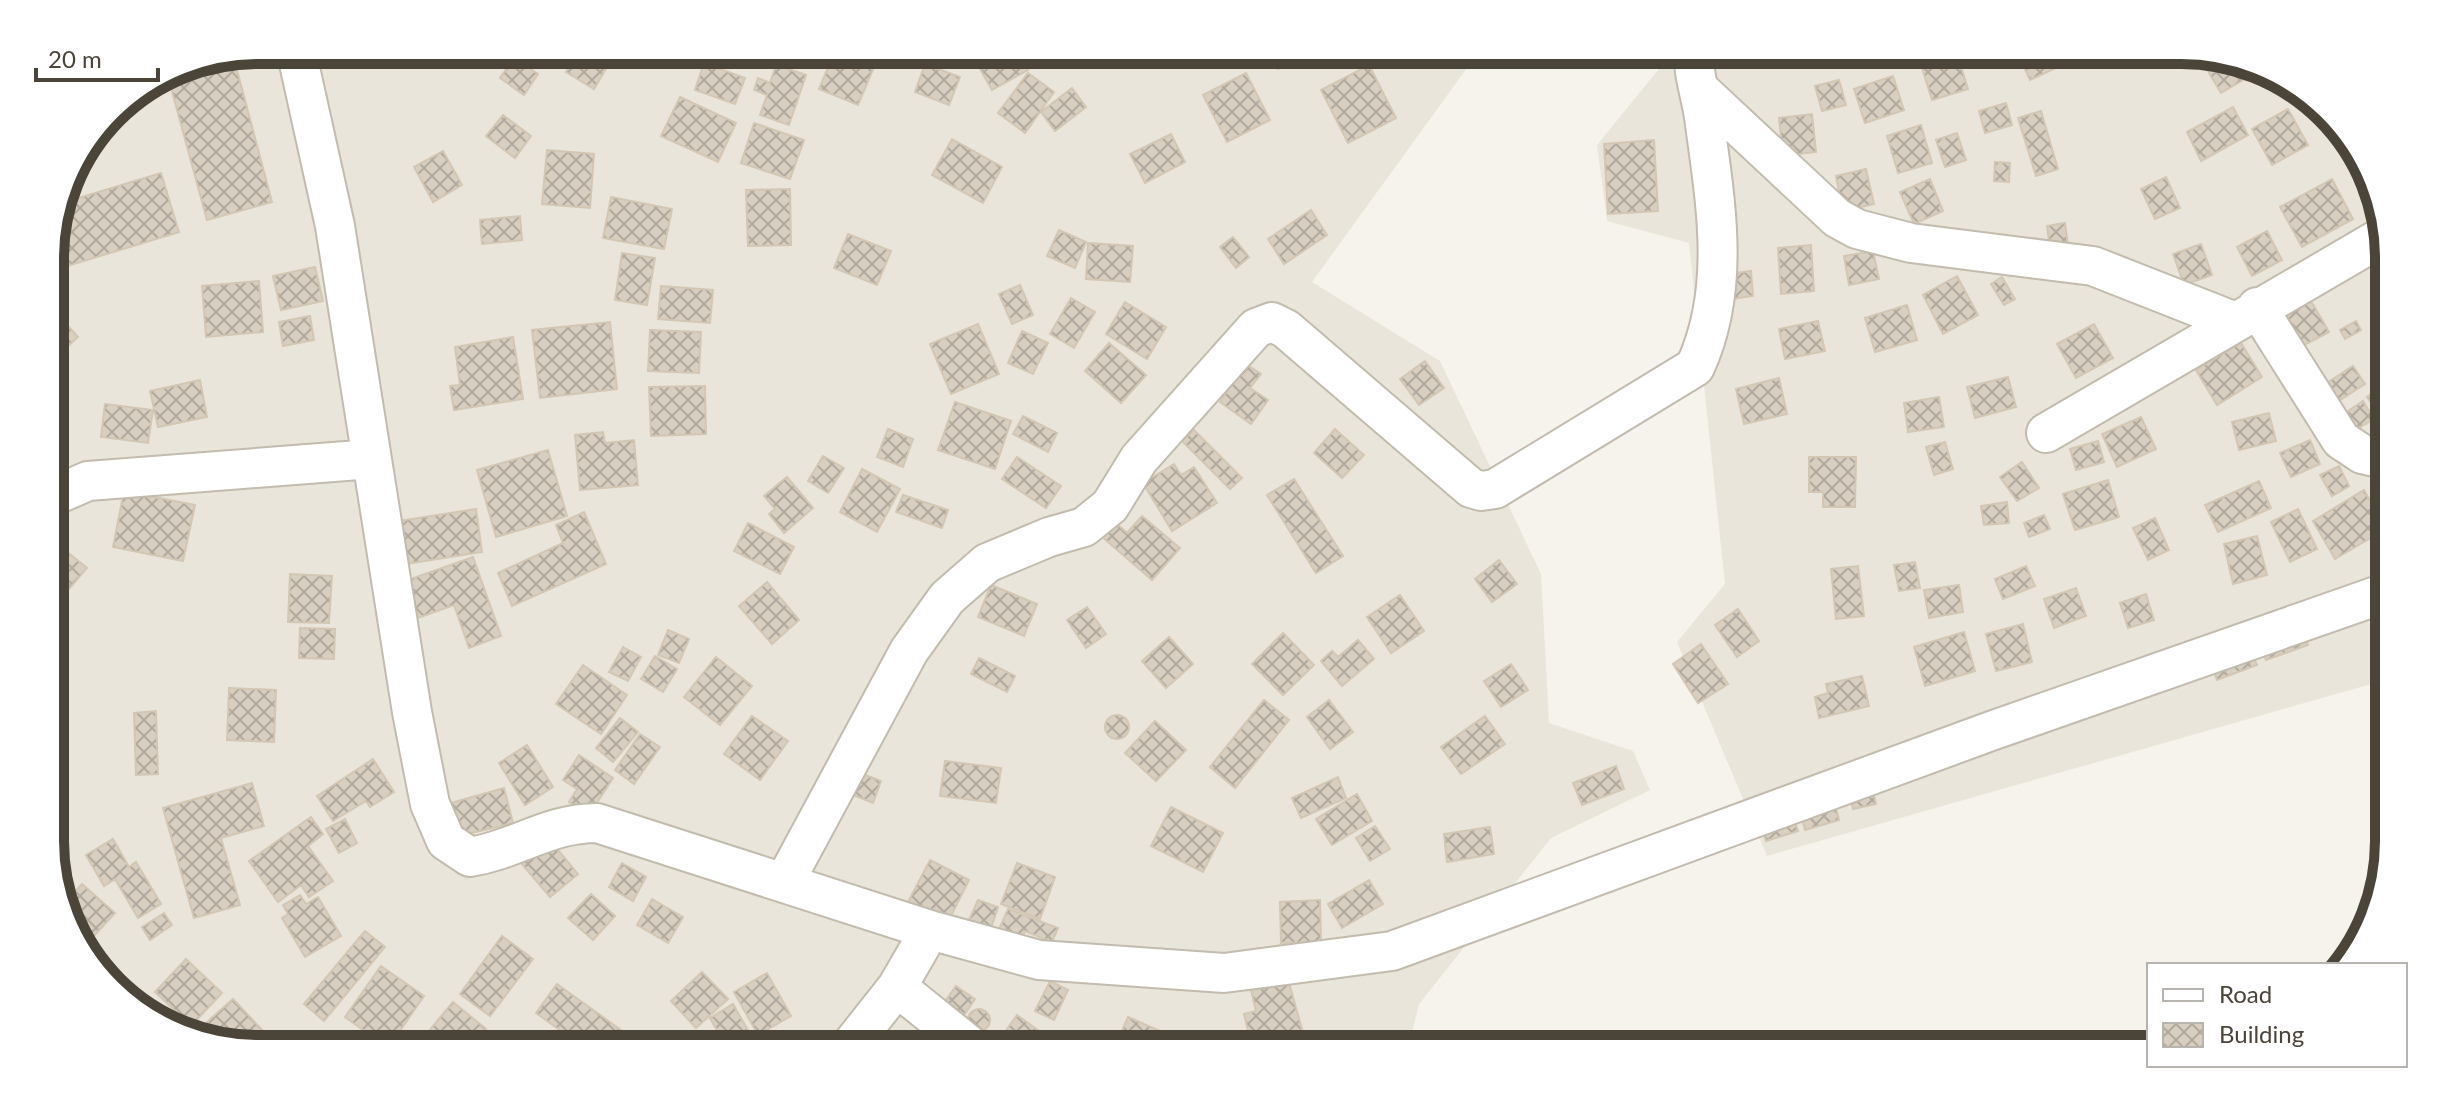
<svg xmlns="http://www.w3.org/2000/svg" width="2439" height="1099" font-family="Lato,sans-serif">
	<defs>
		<pattern id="building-cross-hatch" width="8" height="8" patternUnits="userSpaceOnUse" patternTransform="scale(2)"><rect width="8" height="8" fill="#d8cfc1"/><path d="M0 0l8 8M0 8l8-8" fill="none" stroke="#b1aa9e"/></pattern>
	</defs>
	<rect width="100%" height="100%" fill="#f6f3ec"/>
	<!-- residential -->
	<path fill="#eae5da" d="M258 50H1480L1312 282 1440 361 1541 574 1549 723 1633 751 1650 790 1551 838 1419 1004 1408 1049H258L179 1033 93 968 52 868 50 244 72 166 121 102 179 66Z
		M1668 50H2181L2260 66 2346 131 2387 231 2389 679 1767 856 1677 642 1725 584 1689 243 1607 221 1597 145 1667 59Z"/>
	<!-- building -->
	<path fill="url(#building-cross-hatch)" stroke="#d3c7b4" stroke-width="2" d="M579 50H617L594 89 566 72Z
		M673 50H707L705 60Z
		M969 50H1015L1028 70 992 90Z
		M1268 50H1317L1278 69Z
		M2016 50H2057L2064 64 2030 80Z
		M835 51 874 67 858 105 819 89Z
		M233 55 272 202 207 220 167 73 179 66Z
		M2210 56 2252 64 2257 72 2221 93 2202 61Z
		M1958 57 1968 89 1932 100 1922 68Z
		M514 58 538 74 524 95 500 78Z
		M704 63 745 78 735 104 695 90Z
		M925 64 960 77 949 105 915 92Z
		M776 65 806 75 789 125 760 115 767 95 754 90 758 78 770 83Z
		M1369 65 1396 118 1348 143 1321 90Z
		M1028 73 1054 92 1025 133 998 113Z
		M1246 73 1270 120 1227 142 1203 95Z
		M1893 76 1904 110 1865 123 1854 89Z
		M1839 80 1846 105 1822 111 1815 86Z
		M1072 88 1086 107 1055 131 1041 112Z
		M680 97 736 123 718 162 661 136Z
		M2006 103 2012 125 1985 133 1979 111Z
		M2233 107 2248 135 2201 161 2187 132Z
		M2288 109 2308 145 2272 165 2252 129Z
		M2041 111 2058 169 2036 176 2018 118Z
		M1812 114 1816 152 1783 156 1779 118Z
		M503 115 531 136 515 158 486 136Z
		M754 123 804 140 790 179 741 163Z
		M1921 125 1932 163 1898 173 1887 136Z
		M1957 133 1966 160 1945 167 1936 140Z
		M1171 134 1185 162 1145 183 1130 154Z
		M952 139 1002 167 983 203 932 175Z
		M1654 140 1658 211 1608 214 1604 144Z
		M547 150 594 154 590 208 542 204Z
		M443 151 462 185 433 202 414 167Z
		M1995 162 2010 163 2009 182 1994 181Z
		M1866 169 1874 204 1843 211 1836 176Z
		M161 173 179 232 51 271 50 244 62 203Z
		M2166 177 2180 208 2155 219 2141 189Z
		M1930 179 1943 211 1914 224 1900 192Z
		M2332 179 2353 219 2302 247 2280 207Z
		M790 189 791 245 748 246 746 190Z
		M611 197 672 209 664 249 603 238Z
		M1311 210 1327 235 1284 264 1268 239Z
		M520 216 522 240 482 244 480 220Z
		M2065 223 2068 245 2050 248 2047 226Z
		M1059 230 1086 242 1075 268 1047 256Z
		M2267 231 2282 260 2252 276 2237 247Z
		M848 234 891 251 877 285 834 268Z
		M1233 237 1249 257 1236 268 1220 247Z
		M1088 243 1133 246 1130 282 1086 279Z
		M2201 244 2212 275 2184 285 2173 254Z
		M1811 245 1814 291 1781 294 1778 248Z
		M1873 251 1879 279 1849 285 1844 256Z
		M622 253 655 258 647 305 615 300Z
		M315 267 323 301 281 310 273 276Z
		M1751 271 1753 296 1731 299 1728 274Z
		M1957 276 1978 315 1943 334 1923 295Z
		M2002 277 2015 299 2004 305 1991 284Z
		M259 281 263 332 206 337 202 286Z
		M1020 285 1033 315 1012 324 999 294Z
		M661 286 713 290 710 323 658 319Z
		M1071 298 1095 312 1074 348 1050 334Z
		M2310 299 2329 332 2297 349 2279 316Z
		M1125 302 1166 327 1147 359 1106 334Z
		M2387 302V319L2380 324 2372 311Z
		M1907 305 1917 340 1875 352 1865 318Z
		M51 307 78 337 51 362Z
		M310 316 314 340 283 346 279 322Z
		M1818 321 1825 351 1785 359 1779 329Z
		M2356 321 2361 330 2345 339 2340 330Z
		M610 322 617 389 540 398 532 330Z
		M978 324 999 374 951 394 930 344Z
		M2094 324 2113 358 2076 378 2057 344Z
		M650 330 701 332 699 373 648 371Z
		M1022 331 1048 343 1033 374 1008 363Z
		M2387 333 2388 368 2373 343Z
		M513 337 523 399 454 410 450 386 460 385 455 347Z
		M1109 343 1146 375 1121 403 1085 371Z
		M2241 343 2262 377 2217 405 2196 370Z
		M1240 360 1261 374 1250 388 1268 400 1251 424 1220 402 1234 381Z
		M1425 361 1444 388 1419 405 1400 379Z
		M2353 366 2365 384 2331 406 2319 388Z
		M2008 377 2016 407 1975 418 1967 387Z
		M1779 378 1787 414 1744 424 1736 389Z
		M200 380 207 417 158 427 150 391Z
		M2386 383 2388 422 2386 424 2367 397Z
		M705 386 706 434 651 436 649 387Z
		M1939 397 1944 427 1908 432 1904 403Z
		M2363 401 2374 419 2345 436 2335 420Z
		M955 402 1011 421 995 469 938 450Z
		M105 404 153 410 148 443 101 437Z
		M2269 413 2276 441 2239 450 2232 422Z
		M1023 416 1057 433 1048 452 1013 434Z
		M2141 417 2156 449 2117 467 2102 434Z
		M888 429 913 439 903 467 877 457Z
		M1335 429 1364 455 1342 478 1314 453Z
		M1194 430 1242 478 1230 489 1182 441Z
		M603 432 605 443 634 440 638 485 580 490 575 435Z
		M2310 440 2320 464 2291 477 2280 453Z
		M2098 441 2104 462 2076 470 2070 449Z
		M1945 442 1953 469 1934 475 1926 447Z
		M548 450 567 516 496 537 477 470Z
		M823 456 844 468 828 493 808 481Z
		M1017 457 1061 486 1046 508 1002 479Z
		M1809 457H1856L1855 507H1823V492H1809Z
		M2022 462 2039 488 2017 501 2000 477Z
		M1174 464 1181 475 1194 467 1217 503 1172 531 1143 483Z
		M2339 466 2349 486 2332 496 2320 475Z
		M862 469 900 489 877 532 840 512Z
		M787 477 813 508 784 533 769 514 775 509 764 496Z
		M1294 479 1343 556 1316 573 1267 495Z
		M2108 480 2119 517 2075 530 2063 494Z
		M2259 481 2271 508 2218 532 2205 505Z
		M2364 490 2386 529 2335 559 2313 521Z
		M124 491 195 505 183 561 113 547Z
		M903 495 948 510 942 528 896 512Z
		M2007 502 2009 523 1984 525 1981 506Z
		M476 509 482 552 399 565 392 522Z
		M2298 509 2317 549 2290 562 2271 522Z
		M584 512 606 564 512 606 498 573 563 543 556 525Z
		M2044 515 2050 529 2029 537 2024 523Z
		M1142 516 1180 548 1152 580 1101 536 1114 521 1127 533Z
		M2155 518 2169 550 2148 560 2133 528Z
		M748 523 794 547 780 574 734 551Z
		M2257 536 2267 575 2233 584 2224 544Z
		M51 539 87 568 51 610Z
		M473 557 501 636 469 648 454 605 415 619 402 582Z
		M1499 560 1517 584 1492 602 1475 579Z
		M1915 562 1920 588 1899 591 1894 565Z
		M1858 566 1864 616 1836 619 1831 569Z
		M2026 566 2035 586 2003 599 1995 579Z
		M290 574 332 576 329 623 288 622Z
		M767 582 799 620 772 644 739 606Z
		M991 585 1037 604 1024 636 978 617Z
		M1959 585 1963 612 1929 618 1924 590Z
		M2076 588 2086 616 2054 628 2044 599Z
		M2146 594 2154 620 2128 628 2120 603Z
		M1400 595 1424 631 1391 653 1367 617Z
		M1087 607 1106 634 1086 648 1067 620Z
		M1738 609 1759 641 1737 657 1715 625Z
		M2023 624 2032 662 1996 671 1986 634Z
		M2300 626 2308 645 2266 660 2260 642Z
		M300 628 335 629 334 659 299 658Z
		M668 630 689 639 679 663 658 655Z
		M1964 632 1975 671 1925 686 1914 647Z
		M1283 633 1314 665 1283 695 1252 664Z
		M1169 637 1193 664 1166 688 1142 661Z
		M1358 640 1374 659 1342 686 1321 661 1332 651 1338 657Z
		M1701 644 1728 684 1698 703 1673 664Z
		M623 647 641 657 628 681 609 672Z
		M2250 649 2257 665 2217 680 2211 663Z
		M655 656 677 669 663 692 641 679Z
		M716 657 752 686 720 725 684 697Z
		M979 658 1015 676 1007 692 971 674Z
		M1511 664 1528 690 1501 707 1484 681Z
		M583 665 627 695 601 734 556 704Z
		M1862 676 1869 706 1819 718 1815 697 1828 693 1826 684Z
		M229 688 276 690 274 742 227 740Z
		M1264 700 1289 720 1235 788 1210 767Z
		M1329 700 1353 732 1330 749 1307 717Z
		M156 711 158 774 136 775 134 713Z
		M1105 727a12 12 0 1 1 24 0a12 12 0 1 1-24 0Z
		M752 716 788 741 760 780 724 754Z
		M1485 716 1505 744 1461 774 1441 747Z
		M620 718 638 732 613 762 596 748Z
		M1155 721 1186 750 1156 781 1125 753Z
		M640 734 660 747 634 784 615 770Z
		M527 745 553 787 525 805 499 763Z
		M579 755 613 778 589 815 569 802 577 789 563 780Z
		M373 759 394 792 370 807 366 801 333 821 317 796Z
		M945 761 1001 768 996 803 940 796Z
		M1616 766 1624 789 1582 805 1573 783Z
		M858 772 881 781 873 803 848 793Z
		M1338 777 1346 798 1301 818 1292 798Z
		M252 783 264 826 221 838 240 905 194 918 163 808Z
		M1872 786 1876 804 1853 809 1849 791Z
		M504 788 513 823 459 836 451 803Z
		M1357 794 1372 821 1332 845 1316 819Z
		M1833 796 1839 820 1805 830 1799 806Z
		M1171 807 1223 833 1203 872 1151 846Z
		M1790 809 1798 831 1766 841 1759 820Z
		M311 817 323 834 308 846 333 881 309 897 301 885 278 902 249 861Z
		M345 819 357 843 339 853 326 829Z
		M1375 826 1390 849 1370 861 1356 838Z
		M1490 827 1494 854 1447 862 1444 834Z
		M113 839 129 867 136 862 161 904 138 918 115 879 104 886 86 855Z
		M549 839 578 874 550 897 521 863Z
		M930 860 969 880 948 922 908 902Z
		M622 863 646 877 633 901 609 887Z
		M1017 863 1055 877 1040 919 1001 904Z
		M1369 880 1383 904 1342 928 1328 904Z
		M82 884 115 913 91 939 75 925 66 902Z
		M591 894 615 916 593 940 568 918Z
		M300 895 306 904 318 897 341 936 305 957 282 918 288 914 283 905Z
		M652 899 683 917 668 943 637 925Z
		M978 900 998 907 991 928 969 920Z
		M1320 900 1321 942 1281 943 1280 902Z
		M1008 909 1058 928 1052 942 1025 931 1020 943 997 934Z
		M164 913 172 925 150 940 142 927Z
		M365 931 385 947 324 1021 304 1004Z
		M502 936 533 959 490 1016 460 994Z
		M186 959 222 993 191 1026 155 992Z
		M109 966 129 989 125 992 101 973Z
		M381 966 424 996 388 1048 345 1017Z
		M702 972 728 999 696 1028 671 1001Z
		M767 973 791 1016 758 1035 734 992Z
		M1288 979 1306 1044 1265 1049 1262 1035 1250 1039 1244 1014 1256 1011 1251 990Z
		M1050 981 1068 990 1054 1020 1035 1011Z
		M557 984 628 1035 618 1049H586L536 1013Z
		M956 986 975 999 958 1024 939 1010Z
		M233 999 264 1032 247 1047 226 1043 207 1022Z
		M453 1002 486 1029 469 1049H414Z
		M733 1004 753 1039 738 1049H728L710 1018Z
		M968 1020a11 11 0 1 1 22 0a11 11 0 1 1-22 0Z
		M1017 1015 1046 1036 1037 1049H993Z
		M1128 1017 1169 1035 1163 1049H1114Z
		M1211 1032 1225 1034 1223 1049H1208Z
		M1051 1039 1069 1049H1046Z"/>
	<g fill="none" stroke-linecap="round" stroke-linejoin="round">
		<!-- minor casing -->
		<g stroke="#c2bbae" stroke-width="42">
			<path id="minor" d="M296 50 335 226 412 712 430 804 446 841 470 857C518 849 548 823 597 823L930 930 1039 960 1224 973 1392 951 1991 731 2388 592
				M1700 90 1837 218 1857 229 1911 243 2093 266 2233 321
				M2257 307 2341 440 2362 454 2388 460
				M2046 433 2387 234
				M51 497 88 481 372 459
				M785 881 909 651 947 598 987 563 1049 537 1084 527 1110 506 1139 459 1256 328 1272 322 1286 329 1471 488 1481 491 1495 489 1695 367C1732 287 1715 200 1704 117 1701 96 1692 71 1694 50
				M897 987 974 1049
				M848 1049 897 987 930 930"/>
		</g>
		<!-- minor -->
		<use href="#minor" stroke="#fff" stroke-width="38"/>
	</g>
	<!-- crop -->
	<path d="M0 0H2439V1099H0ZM258 64H2181A194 194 0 0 1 2375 258V841A194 194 0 0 1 2181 1035H258A194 194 0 0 1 64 841V258A194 194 0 0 1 258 64Z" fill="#fff" fill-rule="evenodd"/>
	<path fill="none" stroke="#4b4439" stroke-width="10" d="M258 64H2181A194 194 0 0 1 2375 258V841A194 194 0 0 1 2181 1035H258A194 194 0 0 1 64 841V258A194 194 0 0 1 258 64Z"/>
	<!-- legend -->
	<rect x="2147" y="963" width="260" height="104" fill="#ffffff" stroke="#b7b4b0" stroke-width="2"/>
	<rect x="2163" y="989" width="40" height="12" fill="#ffffff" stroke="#b7b4b0" stroke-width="2"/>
	<text x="2219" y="1003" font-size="24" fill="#4b4439">Road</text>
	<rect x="2163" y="1023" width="40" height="24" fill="url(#building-cross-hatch)" stroke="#b7b4b0" stroke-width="2"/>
	<text x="2219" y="1043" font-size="24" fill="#4b4439">Building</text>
	<!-- scale -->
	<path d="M36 68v12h122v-12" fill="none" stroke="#4b4439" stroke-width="4"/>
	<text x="48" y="68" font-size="24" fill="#4b4439" stroke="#ffffff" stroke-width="6" paint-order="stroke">20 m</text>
</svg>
